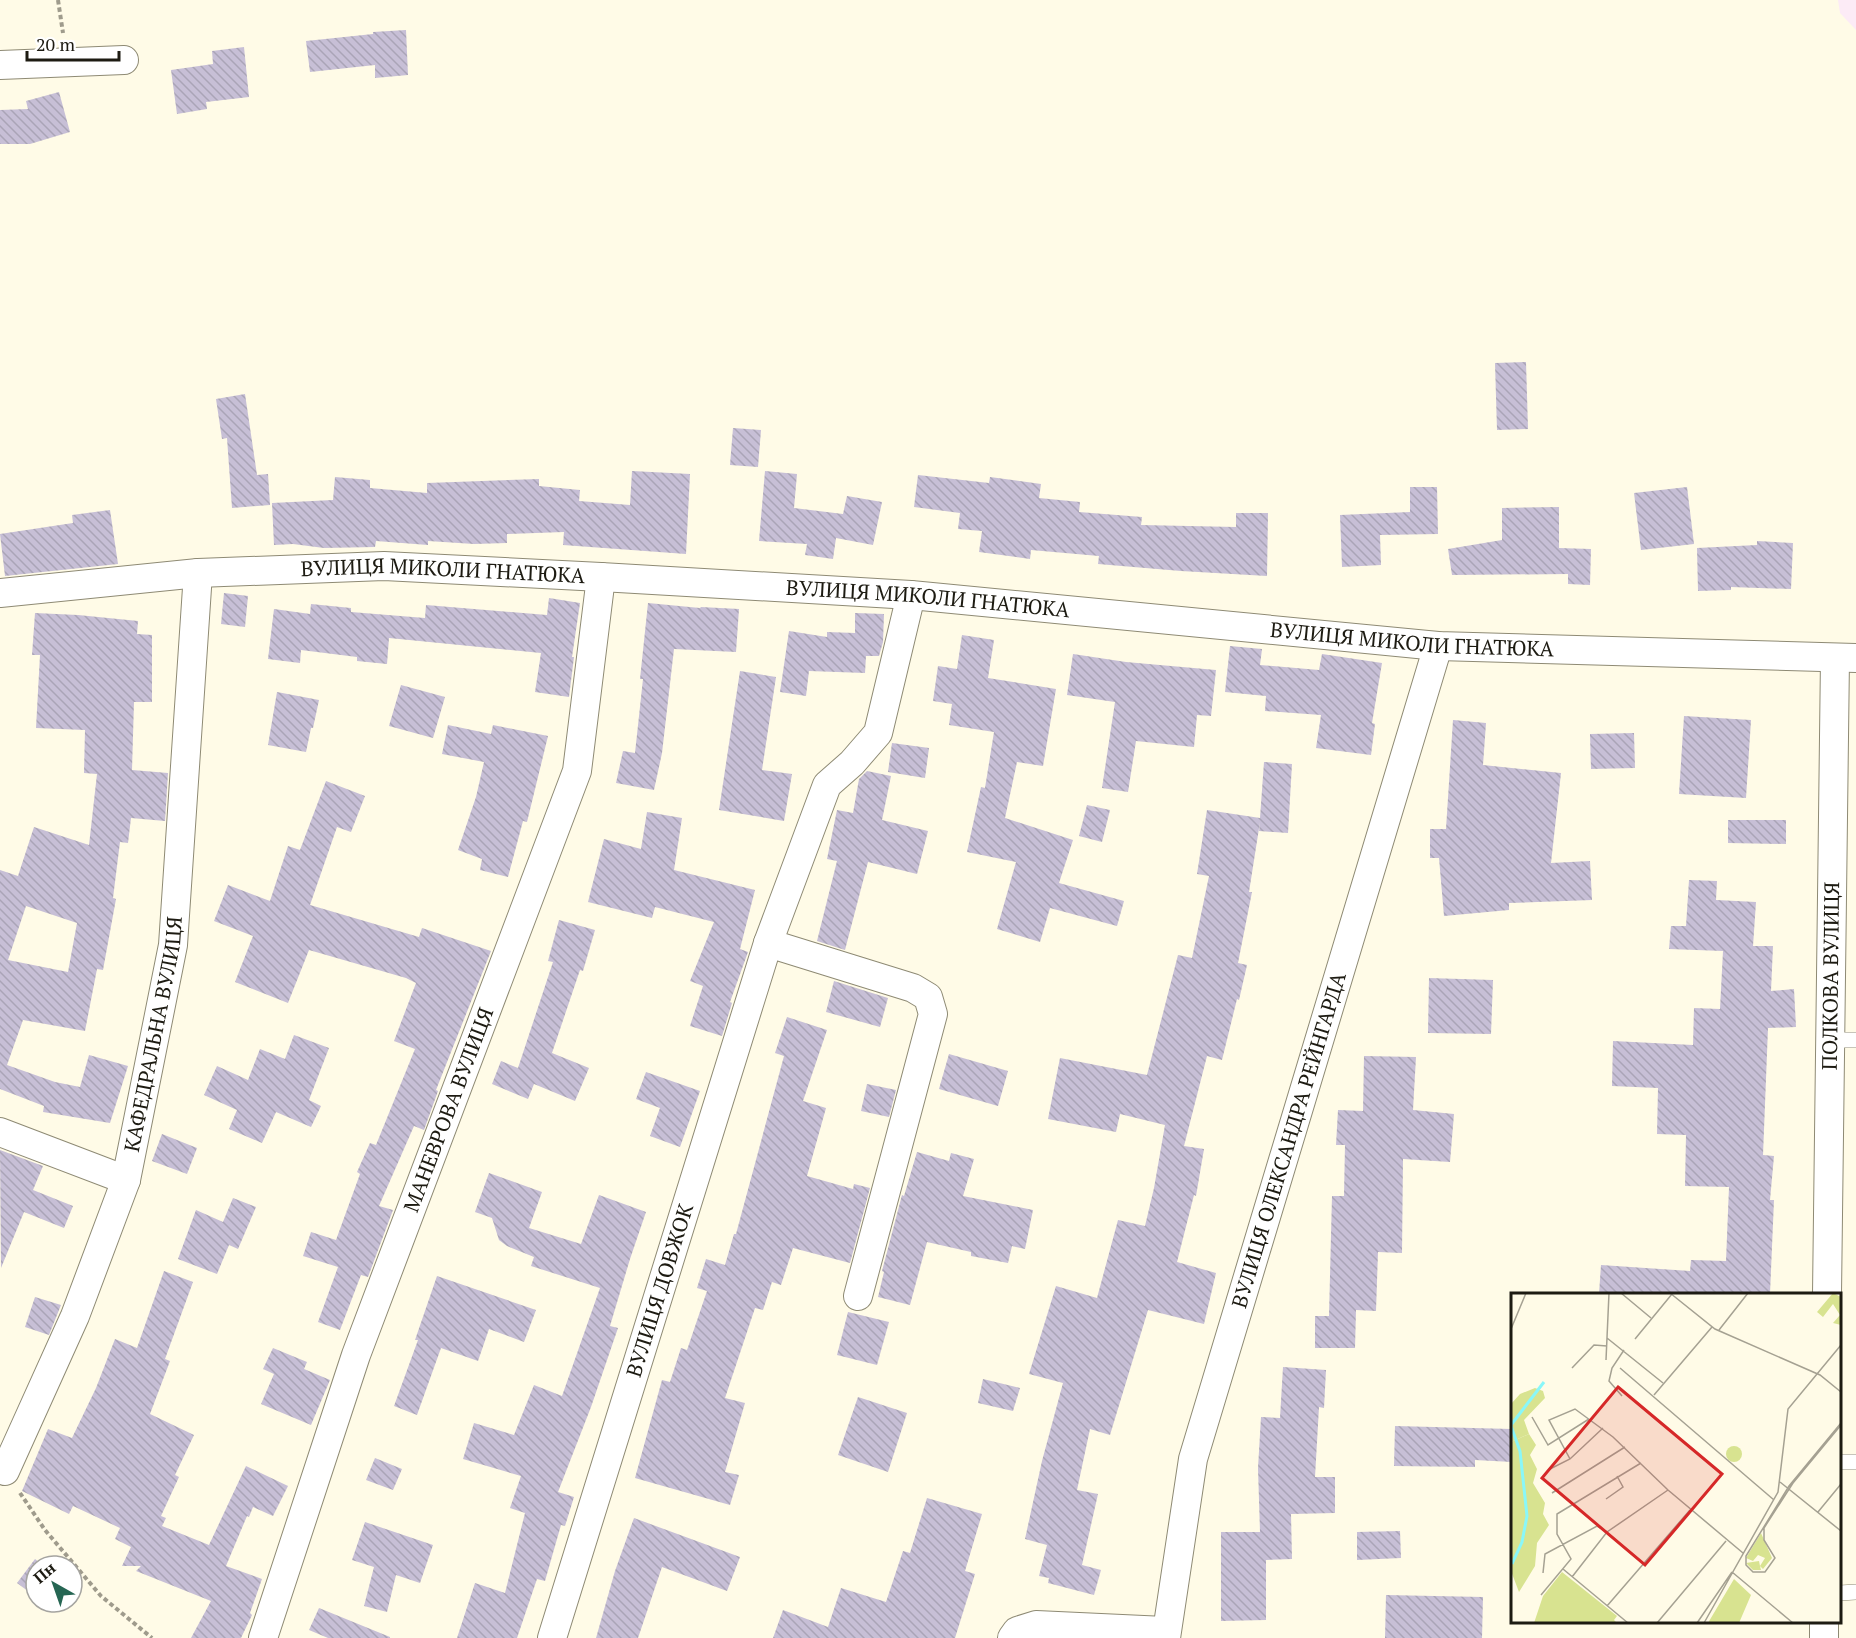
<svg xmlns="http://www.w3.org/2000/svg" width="1856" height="1638" font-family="'PT Serif',serif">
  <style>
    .commercial { fill: #fcebf6 }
    .building { fill: url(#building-back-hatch); fill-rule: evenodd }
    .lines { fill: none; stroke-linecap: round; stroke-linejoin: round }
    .service-casing { stroke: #8e8a74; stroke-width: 16 }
    .minor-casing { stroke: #8e8a74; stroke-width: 30 }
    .path { stroke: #9f9b8c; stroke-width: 4; stroke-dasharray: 4.5 3; stroke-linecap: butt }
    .service { stroke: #fff; stroke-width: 15 }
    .minor { stroke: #fff; stroke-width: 28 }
    .labels { text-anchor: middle; stroke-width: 6; stroke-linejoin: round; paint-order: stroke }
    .street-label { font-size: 21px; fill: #1d1b12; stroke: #fff }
    .inset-river { fill: none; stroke: #89f7f9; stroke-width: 3 }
    .inset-road { fill: none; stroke: #a5a192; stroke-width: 1.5 }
    .view { fill: #d62828; fill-opacity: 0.15; stroke: #d62828; stroke-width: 3 }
    .inset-edge { fill: none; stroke: #1d1b12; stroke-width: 3 }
  </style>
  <defs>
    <pattern id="building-back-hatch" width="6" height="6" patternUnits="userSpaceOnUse" patternTransform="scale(1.5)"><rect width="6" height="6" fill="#c7bfd6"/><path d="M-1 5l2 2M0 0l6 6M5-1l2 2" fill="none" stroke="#aaa4b7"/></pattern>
  </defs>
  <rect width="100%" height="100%" fill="#fffbe7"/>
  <polygon class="commercial" points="1838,0 1856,0 1856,30 1840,13"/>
  <g class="building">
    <polygon points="406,30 408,75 375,78 375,65 310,72 306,41 373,34 373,32"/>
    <polygon points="244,47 249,97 206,102 207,109 177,114 171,70 213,64 212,51"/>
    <polygon points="59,92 70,132 30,144 0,144 0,110 28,109 26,101"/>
    <polygon points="1526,362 1528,429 1497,430 1495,363"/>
    <polygon points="245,394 257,475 268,474 270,505 232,508 227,438 222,439 216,399"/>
    <polygon points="733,428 761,430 758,467 730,465"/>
    <polygon points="632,471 690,474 686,554 563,545 564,532 507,534 507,543 474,544 428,541 428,545 376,541 375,547 324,548 293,544 274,545 272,503 333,500 335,477 370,480 370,488 427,493 427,483 539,479 539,486 580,490 579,501 630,505"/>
    <polygon points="765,471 797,474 794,508 843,514 847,496 882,502 873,545 836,538 833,559 805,555 807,544 759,541"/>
    <polygon points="918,475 989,483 990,477 1041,484 1039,498 1080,502 1079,512 1142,517 1141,525 1236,527 1236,513 1268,513 1267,576 1181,571 1098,564 1099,556 1031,550 1030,559 979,552 982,531 958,529 960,513 914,507"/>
    <polygon points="1410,487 1437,487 1438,534 1380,535 1381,565 1342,567 1340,515 1410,512"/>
    <polygon points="1687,487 1694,544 1641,550 1634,493"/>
    <polygon points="1559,507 1559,548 1591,549 1590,585 1568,584 1568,574 1452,575 1448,549 1502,540 1502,508"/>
    <polygon points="110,510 118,564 5,576 0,534 73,523 72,515"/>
    <polygon points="1757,541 1793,543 1791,589 1731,587 1731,590 1698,591 1697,548 1757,545"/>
    <polygon points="224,593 248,596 245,627 221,624"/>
    <polygon points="549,598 580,603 572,657 574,657 569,697 535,692 541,653 389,638 387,664 357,661 357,657 301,650 300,663 268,659 274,609 310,614 311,604 351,608 351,612 425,618 426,605 547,615"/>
    <polygon points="648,603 700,608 701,607 739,609 736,652 674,649 662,753 654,790 616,783 623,751 635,753 643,679 640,679"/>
    <path d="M35,613l43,2 60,6 -1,13 15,1v67h-18l-2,68 36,3 -3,48 -34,-3 -3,25 -8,-1 -7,56 3,1 -13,71 -6,-1 -12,62 -62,-11 -16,45 48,17 25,5 9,-32 39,11 -18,57 -67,-11 1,-6 -44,-17v-219l18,6 16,-49 55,18 8,-71 -13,-1 1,-43 -49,-2 4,-73h-8zM26,906l51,17 -9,49 -60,-12z"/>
    <polygon points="855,613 884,614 883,642 879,656 866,656 865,673 809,671 806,696 780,692 789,631 827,637 827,632 855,633"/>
    <polygon points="962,635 994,640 988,678 1056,689 1043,766 1017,762 1005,818 1073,840 1059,883 1124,901 1117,926 1050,908 1040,942 997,929 1016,862 967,852 981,787 985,788 994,732 949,725 952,704 933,701 938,666 957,669"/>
    <polygon points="1230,646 1262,649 1260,665 1319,670 1322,654 1382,663 1372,723 1375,724 1371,755 1316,748 1321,715 1265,711 1266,696 1225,692"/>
    <polygon points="1073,654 1126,662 1216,670 1211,716 1197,715 1194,747 1136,741 1128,792 1102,788 1115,702 1067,695"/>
    <polygon points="740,671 776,677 762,770 792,774 784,821 719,810"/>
    <polygon points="401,685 445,697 433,738 389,726"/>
    <polygon points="277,692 319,700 313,728 311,728 306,752 268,745"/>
    <polygon points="1684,716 1751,720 1746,798 1679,794"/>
    <polygon points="1453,720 1486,723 1483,765 1561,773 1551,863 1590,861 1592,900 1509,903 1509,910 1444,916 1439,858 1430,858 1430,829 1446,829"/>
    <polygon points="448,725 491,734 493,725 548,736 527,822 523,821 508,877 480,870 482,859 458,850 476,797 484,762 442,754"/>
    <polygon points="1634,733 1635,768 1591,769 1590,734"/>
    <polygon points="892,743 929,748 925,778 888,772"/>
    <polygon points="1264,762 1292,764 1288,833 1259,831 1260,822 1249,892 1252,892 1238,963 1247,965 1239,1000 1237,999 1222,1060 1207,1056 1184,1146 1204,1149 1196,1196 1194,1195 1177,1262 1216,1273 1204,1324 1148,1310 1110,1435 1090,1429 1077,1490 1098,1494 1082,1565 1101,1570 1094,1595 1048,1583 1049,1578 1039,1576 1047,1545 1025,1539 1042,1461 1063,1383 1029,1374 1056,1286 1097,1298 1118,1220 1145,1226 1154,1188 1165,1125 1120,1114 1116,1132 1048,1119 1060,1058 1147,1075 1178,955 1192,958 1209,876 1197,874 1207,810 1260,818"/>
    <polygon points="867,771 891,776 882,820 928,831 917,874 868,862 845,950 817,941 837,861 827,859 837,810 853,813 859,779"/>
    <polygon points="326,781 365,796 351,832 337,827 310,905 419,937 422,928 491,951 436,1090 438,1091 424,1130 414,1126 379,1206 393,1210 368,1277 361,1275 340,1330 318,1322 338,1267 303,1256 311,1232 336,1240 360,1174 357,1172 370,1143 376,1145 415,1049 394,1041 416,983 406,978 309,950 288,1003 235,982 253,936 214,921 228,885 270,901 288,846 300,850"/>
    <polygon points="1087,805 1110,810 1102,842 1079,836"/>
    <polygon points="647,812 682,818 674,870 755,890 740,949 748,952 730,1002 732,1003 722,1036 690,1026 703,986 690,981 714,922 655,907 652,918 588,902 604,839 641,849"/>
    <polygon points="1728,820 1786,820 1786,844 1728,843"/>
    <polygon points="1689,880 1717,881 1716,900 1756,902 1753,946 1773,946 1771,991 1794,989 1796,1027 1768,1028 1763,1155 1774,1156 1770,1200 1774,1200 1770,1294 1599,1294 1601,1265 1690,1271 1691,1260 1726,1261 1729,1187 1685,1186 1686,1135 1657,1134 1658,1088 1612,1086 1613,1041 1693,1045 1694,1008 1720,1009 1723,951 1669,949 1671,926 1686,926"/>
    <polygon points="559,920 595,930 583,971 580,970 552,1053 589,1068 575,1101 534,1084 528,1099 492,1084 501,1061 518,1068 553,962 548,961"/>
    <polygon points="1429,978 1493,980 1491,1034 1428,1033"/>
    <polygon points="834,981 888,998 880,1027 826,1012"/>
    <polygon points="787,1017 827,1030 803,1101 826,1108 807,1176 853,1189 854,1184 870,1188 850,1263 793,1248 781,1285 772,1282 763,1310 755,1308 725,1398 745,1403 725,1472 739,1475 730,1505 635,1478 662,1380 670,1382 681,1348 687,1350 707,1291 697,1288 706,1259 725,1265 734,1234 736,1234 784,1056 775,1053"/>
    <polygon points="294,1035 329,1048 309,1100 321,1106 311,1127 276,1112 262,1143 229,1129 237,1110 204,1095 217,1066 248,1080 260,1049 285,1059"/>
    <polygon points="949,1054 1008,1071 998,1106 939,1089"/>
    <polygon points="1364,1056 1416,1057 1413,1110 1454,1114 1450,1162 1403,1159 1402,1253 1378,1252 1376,1311 1356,1310 1355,1348 1315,1348 1315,1316 1329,1316 1332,1196 1344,1196 1345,1145 1336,1145 1338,1110 1363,1111"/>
    <polygon points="646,1072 700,1091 680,1147 650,1136 660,1108 636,1099"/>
    <polygon points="867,1084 896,1090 889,1117 861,1111"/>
    <polygon points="162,1134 197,1148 187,1174 152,1161"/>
    <polygon points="0,1150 43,1166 33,1190 73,1206 64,1228 24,1212 1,1268"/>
    <polygon points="917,1152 949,1161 951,1153 974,1159 963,1196 1033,1210 1025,1249 1012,1246 1008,1263 971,1256 971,1252 927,1242 910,1305 878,1297 884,1272 882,1271 902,1195 904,1196"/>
    <polygon points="489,1173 542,1192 529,1228 581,1244 599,1195 646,1212 630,1259 610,1326 618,1328 591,1407 558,1492 574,1497 565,1526 561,1525 545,1581 537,1579 517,1638 457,1638 475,1583 505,1593 525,1513 510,1508 521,1476 463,1459 474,1423 514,1435 534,1385 562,1396 600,1288 531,1266 534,1257 507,1246 499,1240 492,1218 475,1212"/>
    <polygon points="233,1198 256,1207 238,1249 229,1245 217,1274 178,1259 196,1210 223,1222"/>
    <polygon points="164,1271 193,1282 165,1359 170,1361 150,1414 194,1435 175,1475 179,1477 161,1516 166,1518 162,1526 209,1545 246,1466 288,1486 273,1516 253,1507 249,1517 247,1516 226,1566 262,1579 250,1613 252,1615 241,1638 191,1638 211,1601 136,1571 141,1566 122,1566 131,1547 115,1539 120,1528 73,1506 69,1514 22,1491 48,1429 72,1438 96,1388 115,1339 137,1348"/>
    <polygon points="437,1276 536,1310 524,1342 489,1329 478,1361 441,1348 417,1415 394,1406 418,1340 415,1340"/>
    <polygon points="35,1297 61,1305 49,1335 25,1327"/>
    <polygon points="848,1312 889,1322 877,1365 837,1355"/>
    <polygon points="273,1348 307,1362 304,1369 330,1380 311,1425 261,1404 274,1374 263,1369"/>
    <polygon points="1283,1367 1326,1370 1324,1408 1319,1407 1315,1477 1335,1477 1335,1513 1291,1514 1292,1559 1266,1560 1266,1620 1221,1621 1221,1532 1260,1532 1258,1468 1261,1417 1280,1418"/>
    <polygon points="983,1379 1020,1388 1013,1411 978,1403"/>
    <polygon points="858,1397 907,1413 888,1472 838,1455"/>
    <polygon points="1395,1426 1512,1429 1512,1462 1475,1460 1475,1467 1394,1466"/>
    <polygon points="375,1458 402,1469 393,1490 366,1480"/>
    <polygon points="927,1498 982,1514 965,1571 975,1574 955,1638 773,1638 783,1610 828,1627 841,1588 886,1602 903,1551 910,1553"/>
    <polygon points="634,1518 740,1557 727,1591 662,1567 638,1638 596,1638 615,1571"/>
    <polygon points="365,1522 433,1545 420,1583 396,1575 387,1612 364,1606 374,1567 352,1560"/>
    <polygon points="1400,1531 1401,1558 1357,1560 1357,1532"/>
    <polygon points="35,1559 44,1566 36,1566 36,1597 17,1583"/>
    <polygon points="1386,1595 1483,1597 1482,1638 1385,1638"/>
    <polygon points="319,1608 390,1637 390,1638 328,1638 309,1630"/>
  </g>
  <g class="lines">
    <defs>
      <g id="service">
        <polyline points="1830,1040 1856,1040"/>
        <polyline points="1840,1462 1856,1462"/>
        <polyline points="1840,1593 1856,1592"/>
      </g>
      <g id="minor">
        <polyline points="0,65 124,60"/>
        <path id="s1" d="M0,593l198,-20 186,-7 217,11 310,18 527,51 418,12"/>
        <polyline points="768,943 913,988 928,997 933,1014 858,1296"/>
        <polyline points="0,1132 126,1180"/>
        <path id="s2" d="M1827,1294l8,-636"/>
        <path id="s3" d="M5,1471l70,-155 51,-136 47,-235 25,-372"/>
        <path id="s4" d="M263,1638l93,-283 221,-584 24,-194"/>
        <path id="s5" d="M552,1638l216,-695 59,-158 25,-22 26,-30 33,-138"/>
        <polyline points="1012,1638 1017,1631 1036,1625 1165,1631"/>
        <path id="s6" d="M1166,1638l27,-179 245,-813"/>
        <polyline points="1824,1638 1824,1622"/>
      </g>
    </defs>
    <use href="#service" class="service-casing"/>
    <use href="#minor" class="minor-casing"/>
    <g class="path">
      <polyline points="58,0 63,33"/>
      <polyline points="20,1493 45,1530 101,1596 152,1638"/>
    </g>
    <use href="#service" class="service"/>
    <use href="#minor" class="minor"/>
  </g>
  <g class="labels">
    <g class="street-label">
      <text dy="7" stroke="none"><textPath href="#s1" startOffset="444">ВУЛИЦЯ МИКОЛИ ГНАТЮКА</textPath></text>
      <text dy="7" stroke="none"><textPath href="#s1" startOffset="930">ВУЛИЦЯ МИКОЛИ ГНАТЮКА</textPath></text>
      <text dy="7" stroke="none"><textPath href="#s1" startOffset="1416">ВУЛИЦЯ МИКОЛИ ГНАТЮКА</textPath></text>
      <text dy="7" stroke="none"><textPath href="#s2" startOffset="318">ПОЛКОВА ВУЛИЦЯ</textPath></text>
      <text dy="7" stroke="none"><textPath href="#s3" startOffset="464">КАФЕДРАЛЬНА ВУЛИЦЯ</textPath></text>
      <text dy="7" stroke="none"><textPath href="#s4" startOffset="560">МАНЕВРОВА ВУЛИЦЯ</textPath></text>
      <text dy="7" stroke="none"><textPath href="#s6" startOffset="514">ВУЛИЦЯ ОЛЕКСАНДРА РЕЙНГАРДА</textPath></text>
      <text dy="7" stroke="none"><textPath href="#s5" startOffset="364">ВУЛИЦЯ ДОВЖОК</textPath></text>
    </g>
  </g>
  <g transform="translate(1511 1293)">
    <rect width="330" height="330" fill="#fffbe7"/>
    <path d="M322,0l8,4v28l-8,-2 7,-8 -7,-11 -10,13 -6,-5zM250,240l11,25 -9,11 -3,-3 1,4h-8l-7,-7 13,-2 1,5 5,-8 -7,-3 -5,6 -7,-3zM51,279l55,44 -3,4 3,3h-83l9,-27z" fill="#d8e390"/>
    <path d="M18,141l7,11 -6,10 7,14 -4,14 12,20 -2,11 6,11 -12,18 -2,23 -16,26 -8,-21v-129zM223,286l17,16 -12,28h-31z" fill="#d8e390"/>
    <path d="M24,95l8,3 2,7 -21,22 5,14 -18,8v-38l9,-10z" fill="#d8e390"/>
    <path d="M215 161a8 8 0 1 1 16 0a8 8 0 1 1-16 0Z" fill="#d8e390"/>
    <path class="inset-river" d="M0,132l33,-43M0,133l9,25 7,65 -5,26 -10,22"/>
    <path class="inset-road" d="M110,0l30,25M159,0l45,36 105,46 21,17M0,36l15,-36M208,37l29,-37M96,45l56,45M124,46l37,-45M95,67l3,-67M61,75l22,-23 13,1M109,75l154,132M143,102l58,-68M111,103l-13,-15 3,-13 12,-18M21,124l16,28 41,-26M330,130l-52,63 -43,70v9l7,7h12l10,-14 -11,-18v-12l29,-45 48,-58M59,166l-21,-39 26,-11 38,28 55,53 75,63M39,176l20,-10 33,-31M269,189l61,49M278,194l52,-63M41,200l73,-46M95,206l17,-12 -6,-11M307,219l23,-28M52,276l65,54M221,279l61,51M32,280l2,-19 52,-28 10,6M61,284l35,-45 61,-42M30,302l30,-36 -14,-25v-20l84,-51M96,313l83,-96M146,330l69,-82M186,330l35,-51M193,330l74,-131 10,-83 53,-64"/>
    <path class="view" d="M107,94l104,87 -77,91 -103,-87z"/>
    <rect width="330" height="330" class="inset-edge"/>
  </g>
  <g transform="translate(54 1584) rotate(320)"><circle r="28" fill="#ffffff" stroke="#a5a4a0" stroke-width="1.5"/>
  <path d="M0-4.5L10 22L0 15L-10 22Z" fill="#266653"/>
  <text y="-9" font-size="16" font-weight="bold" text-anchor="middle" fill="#1d1b12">Пн</text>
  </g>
  <path d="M27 51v9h92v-9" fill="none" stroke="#1d1b12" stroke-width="3"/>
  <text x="36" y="51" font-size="18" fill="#1d1b12" stroke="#ffffff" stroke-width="4.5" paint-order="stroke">20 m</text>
</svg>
